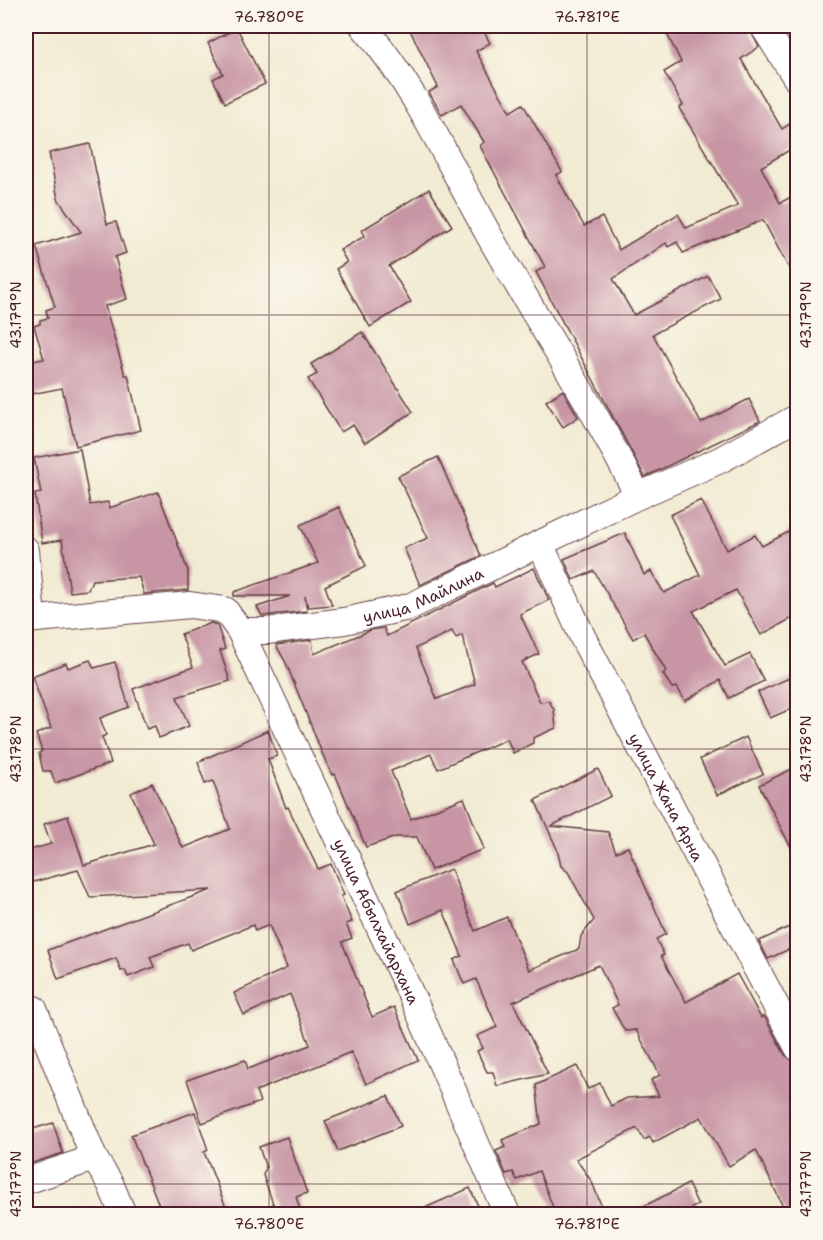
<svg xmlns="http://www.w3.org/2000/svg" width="823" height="1240" font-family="'Shantell Sans',sans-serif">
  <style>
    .building { fill: #c795a4; fill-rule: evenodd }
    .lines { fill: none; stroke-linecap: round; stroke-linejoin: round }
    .street-casing { stroke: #633e44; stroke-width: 28 }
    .street { stroke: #fff; stroke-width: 26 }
    .ticks { fill: none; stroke: #4a1f2b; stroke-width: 1.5; stroke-opacity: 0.45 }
    .labels { text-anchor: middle; stroke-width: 6; stroke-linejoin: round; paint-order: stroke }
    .street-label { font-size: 16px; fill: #4a1f2b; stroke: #fbf7ec }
    .neatline { fill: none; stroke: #4a1f2b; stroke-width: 2 }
    .ticks-label { font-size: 15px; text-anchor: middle; fill: #4a1f2b }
  </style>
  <rect width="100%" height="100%" fill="#fbf7ec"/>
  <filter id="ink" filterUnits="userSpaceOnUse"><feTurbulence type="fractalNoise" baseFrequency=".0167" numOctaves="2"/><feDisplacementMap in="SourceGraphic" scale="12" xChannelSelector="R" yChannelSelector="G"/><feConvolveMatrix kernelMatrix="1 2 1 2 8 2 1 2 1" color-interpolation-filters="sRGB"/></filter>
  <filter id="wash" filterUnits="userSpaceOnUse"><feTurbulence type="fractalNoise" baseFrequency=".008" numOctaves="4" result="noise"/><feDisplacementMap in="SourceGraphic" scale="24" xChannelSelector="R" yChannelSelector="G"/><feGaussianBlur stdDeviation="1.35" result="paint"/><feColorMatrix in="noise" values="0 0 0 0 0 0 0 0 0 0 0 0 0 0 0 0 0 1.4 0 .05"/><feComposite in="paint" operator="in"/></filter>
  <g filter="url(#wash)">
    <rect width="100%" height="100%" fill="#f2ebd3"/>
    <g id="blocks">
      <g class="building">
        <polygon points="408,26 481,26 490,43 476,51 510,112 523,104 562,172 556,175 584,226 602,217 619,250 678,214 686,228 738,206 679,108 683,105 664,72 681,62 663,26 748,26 759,47 741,59 782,129 798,119 798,145 761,167 780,203 798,193 798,285 763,220 683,253 677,242 668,247 666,243 613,279 634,315 708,276 721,299 653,334 701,423 749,399 760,421 645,477 536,272 545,267 480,146 484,142 461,104 442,115 429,92 438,87"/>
        <polygon points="237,28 265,84 225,103 213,79 223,74 208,43"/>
        <polygon points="90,144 107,224 116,222 126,253 115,257 127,299 105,306 125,375 128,375 141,430 76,446 62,388 26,395 26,362 44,359 34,326 40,324 40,320 48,318 46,310 55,307 36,246 81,232 58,199 49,153"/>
        <polygon points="429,189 452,226 389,266 411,302 370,327 336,269 347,262 340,250 365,236 362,230"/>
        <polygon points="362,332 413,412 365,443 353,425 341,432 308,379 317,374 311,364"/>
        <polygon points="563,390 578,417 563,427 546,401"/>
        <polygon points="80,449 90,505 108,502 109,508 158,492 188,571 188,590 144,594 139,577 92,580 88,590 70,592 62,540 42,543 35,494 41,493 34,458"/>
        <polygon points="438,457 481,556 420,585 404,548 428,538 398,476"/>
        <polygon points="701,500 727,550 755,535 762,546 798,527 798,615 761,635 736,590 693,611 725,666 750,654 764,681 729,698 720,680 685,701 677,687 672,688 663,674 666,671 644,633 633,639 594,571 573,580 564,559 625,533 644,575 651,571 664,593 700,575 670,515"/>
        <polygon points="339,507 366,566 325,586 332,605 308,607 305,596 307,611 262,616 257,607 290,596 234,596 234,592 318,563 300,525"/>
        <path d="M534,568l15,32 -29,14 19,40 -17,8 18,40 9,-1 5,9 2,18 -23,10v5l-20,10 -6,-14 -69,30 -7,-15 -40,17 20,48 53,-21 20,51 -53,21 -14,-33h-21l-30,10 -31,-73 -3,1 -10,-22 -36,-90 -10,-18 36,-5 2,14 57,-24 13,-2 3,8 106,-53 2,4zM452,631l4,7 6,-3 13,49 -38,15 -21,-51z"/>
        <polygon points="211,623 217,625 225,649 220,651 230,681 177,697 189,726 159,738 155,726 147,729 133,689 193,667 181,634"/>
        <polygon points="90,660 94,668 115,662 129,707 100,718 106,735 102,737 111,763 55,783 51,771 43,771 39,753 42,751 36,734 51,728 32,676 66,663 68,668"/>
        <polygon points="798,674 798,706 770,718 758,692"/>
        <polygon points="268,730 277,756 268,759 286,808 288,807 318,869 331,864 344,895 341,896 352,922 346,924 352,938 342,942 372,1017 394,1007 418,1060 366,1084 351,1052 256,1091 260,1102 202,1123 187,1080 245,1060 248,1069 310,1045 290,994 244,1015 234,993 287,968 269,925 255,931 253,925 191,950 188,943 150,957 154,967 128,977 125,970 121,971 116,958 58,979 48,950 211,890 90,897 78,870 26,884 26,851 51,844 44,824 68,816 84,865 154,844 131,793 152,783 183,848 230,829 213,781 205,784 198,762"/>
        <polygon points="746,737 763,774 717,795 700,759"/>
        <polygon points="798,766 798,861 759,785"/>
        <polygon points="598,769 611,796 551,826 608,832 616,852 628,847 666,934 656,939 664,955 661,956 686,1002 737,974 761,1018 764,1016 785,1055 798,1063 798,1215 787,1215 756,1150 729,1166 701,1117 653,1143 650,1137 644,1140 637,1128 576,1159 592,1182 605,1215 556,1215 539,1171 517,1180 513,1172 506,1174 496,1151 505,1147 502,1140 541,1124 536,1085 577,1066 588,1089 600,1083 611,1106 627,1098 659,1096 651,1080 660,1075 636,1030 625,1031 612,1008 618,1005 599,965 513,1002 548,1074 497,1086 493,1072 487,1072 477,1051 483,1048 477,1036 497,1027 476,979 464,984 454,960 462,956 443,910 410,924 397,891 451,869 475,931 507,917 529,970 579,949 581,936 594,920 568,872 561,866 557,849 535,800"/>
        <polygon points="798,923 798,945 768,959 759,941"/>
        <polygon points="388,1096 401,1126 338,1151 325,1121"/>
        <polygon points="195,1112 208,1150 204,1152 229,1215 163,1215 131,1135"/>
        <polygon points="53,1123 63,1153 26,1165 26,1131"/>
        <polygon points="287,1137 307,1193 296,1197 302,1215 277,1215 263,1175 266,1168 259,1147"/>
        <polygon points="688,1184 698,1205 677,1215 626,1215"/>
        <polygon points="470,1188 482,1215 409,1215"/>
      </g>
    </g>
  </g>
  <g filter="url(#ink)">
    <use href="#blocks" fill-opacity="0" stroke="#633e44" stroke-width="1.5"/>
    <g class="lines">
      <defs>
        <g id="street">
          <path d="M363,26c57,66 91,150 135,225 47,82 98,160 140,245"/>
          <polyline points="763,26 798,81"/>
          <path id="s1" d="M540,543l43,95 215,410"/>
          <polyline points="26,550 32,618"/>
          <path id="s2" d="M26,620l164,-15 35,5 15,21h27l77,-10 65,-14 229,-111 82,-36 78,-43"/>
          <path id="s3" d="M240,631l175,372 92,211"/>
          <polyline points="34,1009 94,1158 110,1183 123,1214"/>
          <polyline points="26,1181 94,1158"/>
        </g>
      </defs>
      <use href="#street" class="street-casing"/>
      <use href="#street" class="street"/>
    </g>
  </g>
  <path class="ticks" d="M269,26v1188M587,26v1188M26,315h772M26,749h772M26,1184h772"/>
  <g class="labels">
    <g class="street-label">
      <text dy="6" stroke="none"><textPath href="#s2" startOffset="414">улица Майлина</textPath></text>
      <text dy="6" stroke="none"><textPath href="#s1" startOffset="284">улица Жана Арна</textPath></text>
      <text dy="6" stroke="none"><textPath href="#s3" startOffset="321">улица Абылхайархана</textPath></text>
    </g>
  </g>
  <rect width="823" height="1240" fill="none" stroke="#fbf7ec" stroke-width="66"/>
  <rect x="33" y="33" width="757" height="1174" class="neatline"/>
  <g class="ticks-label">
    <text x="269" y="22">76.780°E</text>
    <text x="587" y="22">76.781°E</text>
    <text transform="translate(16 315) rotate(-90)" y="5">43.179°N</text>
    <text transform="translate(806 315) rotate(-90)" y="5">43.179°N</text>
    <text transform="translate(16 749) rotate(-90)" y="5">43.178°N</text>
    <text transform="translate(806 749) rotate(-90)" y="5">43.178°N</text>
    <text transform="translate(16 1184) rotate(-90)" y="5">43.177°N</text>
    <text transform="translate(806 1184) rotate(-90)" y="5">43.177°N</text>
    <text x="269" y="1229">76.780°E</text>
    <text x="587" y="1229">76.781°E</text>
  </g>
</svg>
